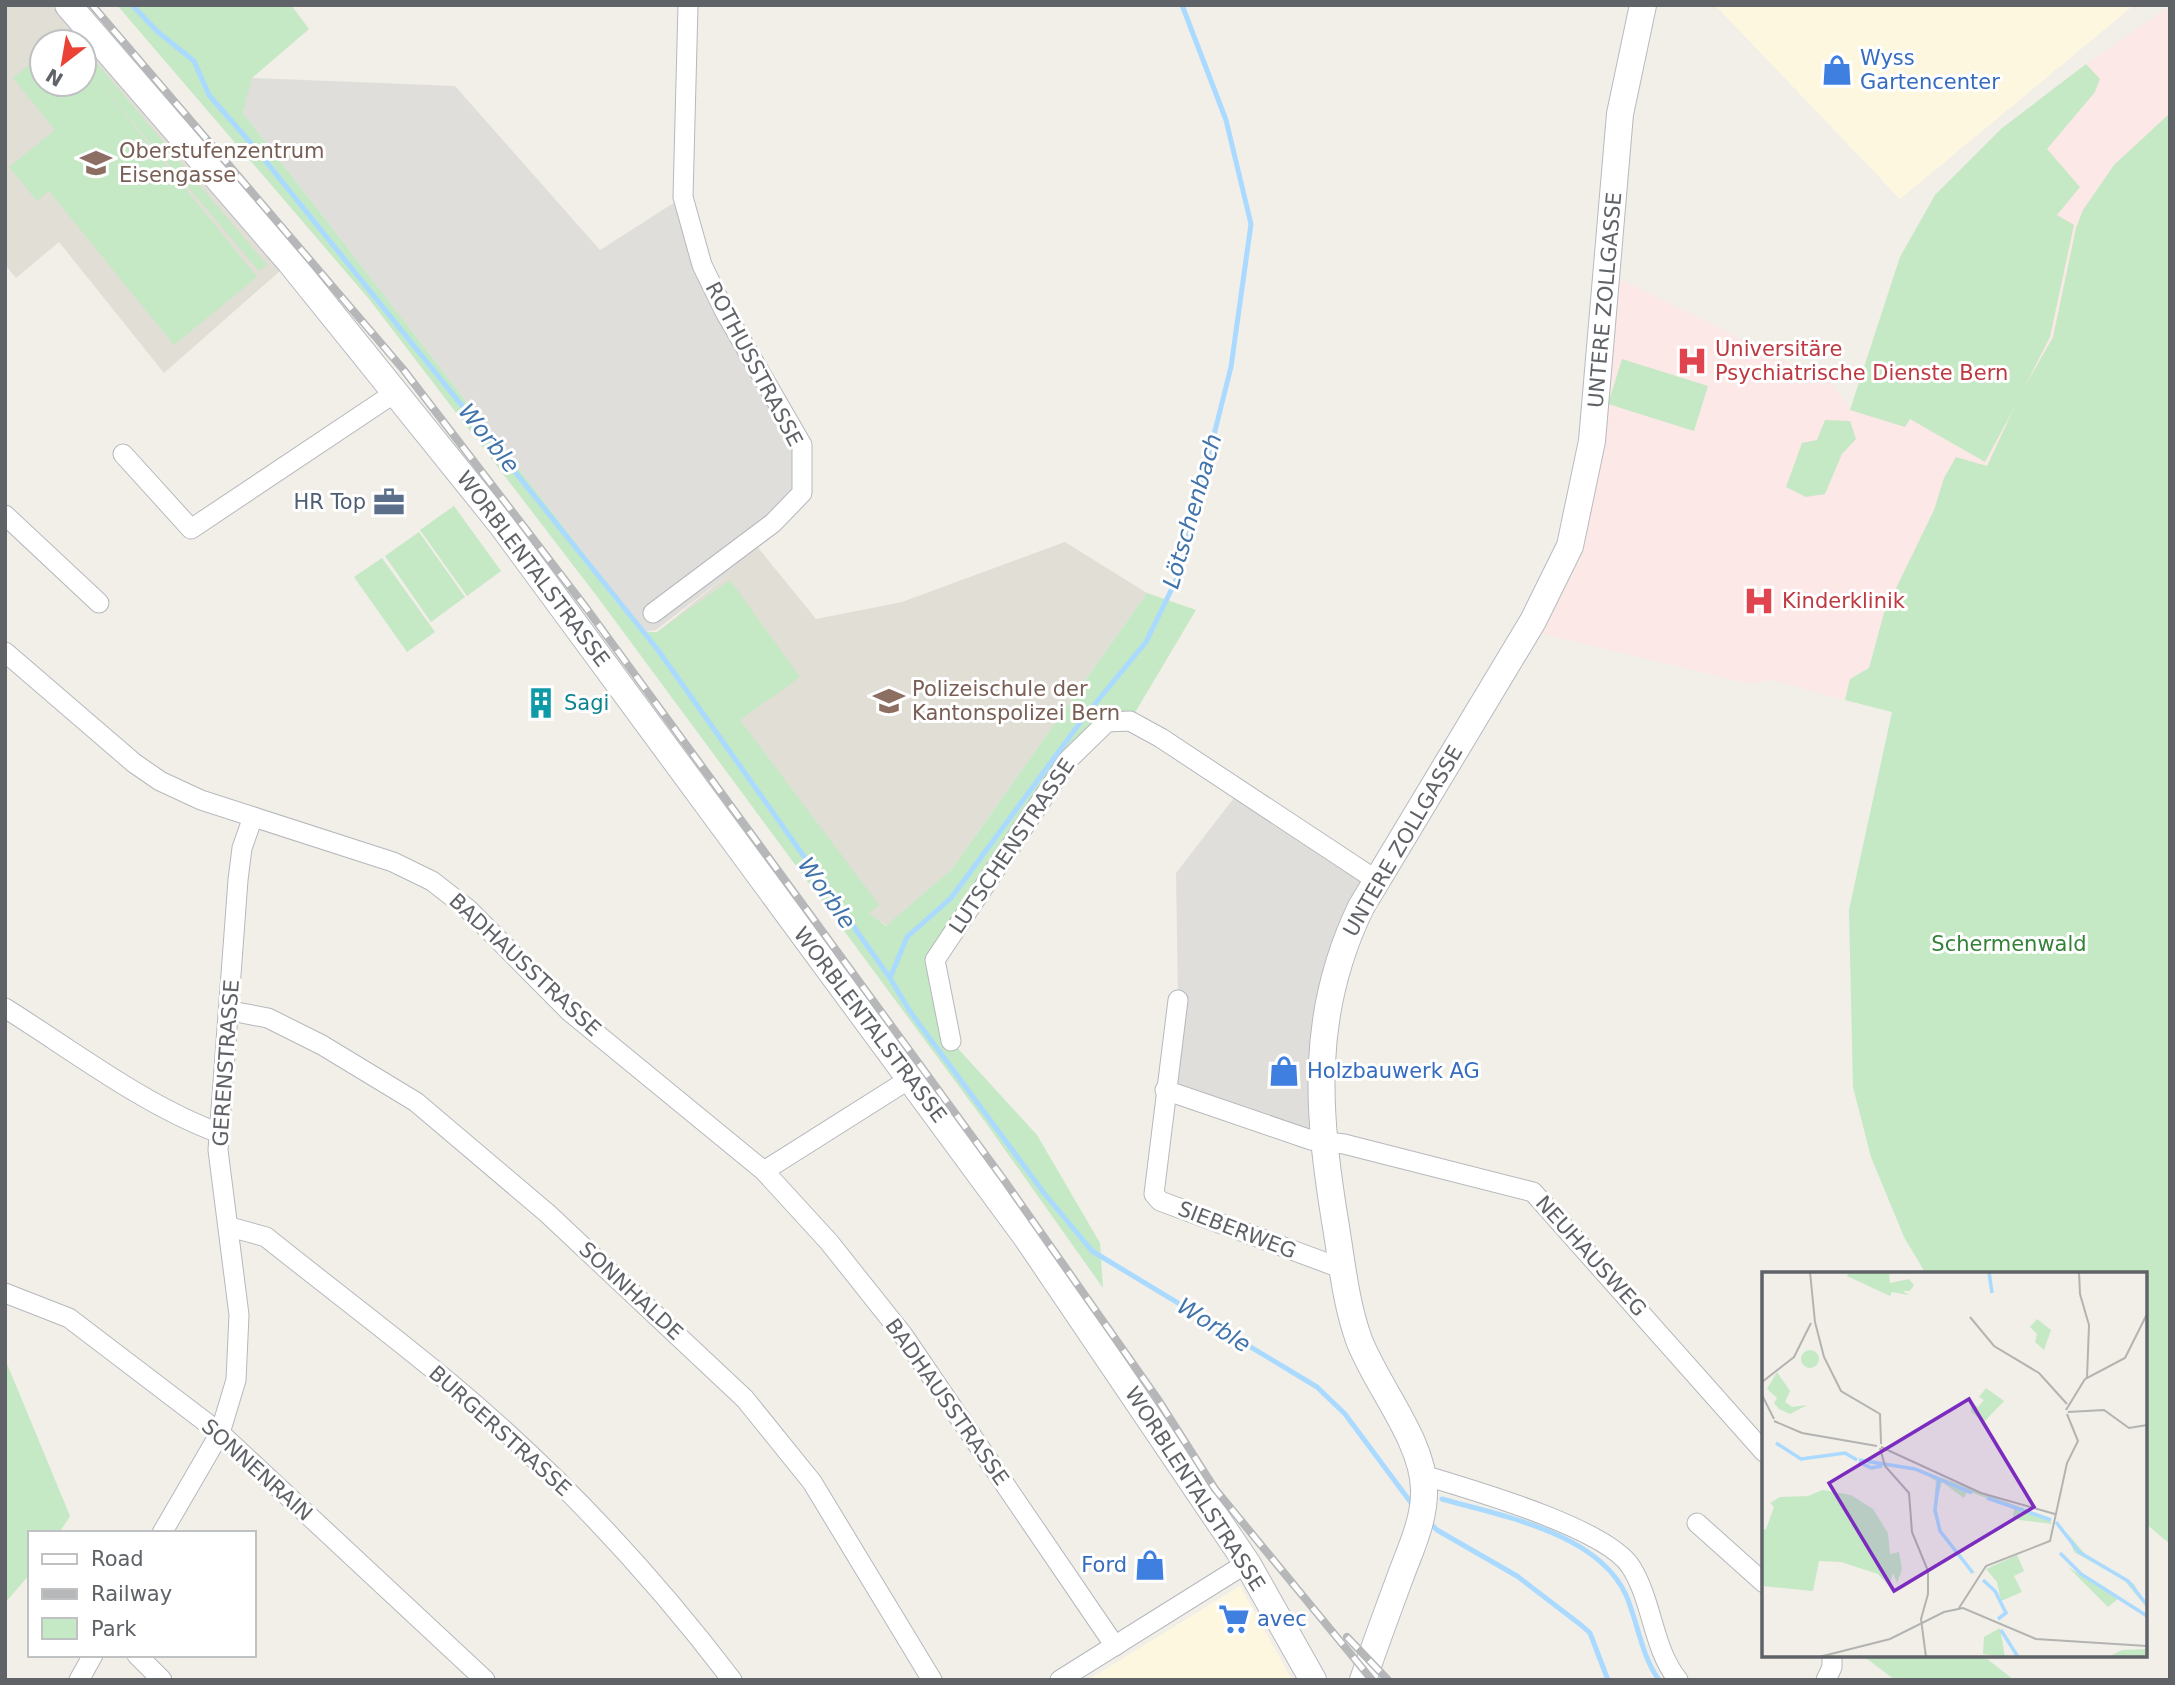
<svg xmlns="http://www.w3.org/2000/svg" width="2175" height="1685" font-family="'DejaVu Sans',sans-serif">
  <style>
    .commercial { fill: #fef7e0 }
    .industrial { fill: #e0deda }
    .education { fill: #e1ded6 }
    .medical { fill: #fce8e6 }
    .green { fill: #c5e8c5 }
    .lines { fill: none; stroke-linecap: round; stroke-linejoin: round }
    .stream { stroke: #aadaff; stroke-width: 5 }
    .street-casing { stroke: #b5b8bc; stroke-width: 21 }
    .secondary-casing { stroke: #b6babf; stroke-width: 28 }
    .street { stroke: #fff; stroke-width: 19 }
    .secondary { stroke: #fff; stroke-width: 26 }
    .rail-casing { stroke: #b6b7b8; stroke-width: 8 }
    .rail { stroke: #fff; stroke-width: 5; stroke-dasharray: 16; stroke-linecap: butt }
    .labels { text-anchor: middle; stroke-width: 6; stroke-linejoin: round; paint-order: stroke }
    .shop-label { font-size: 21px; fill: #366cbe; stroke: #fff; text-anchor: start }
    .education-label { font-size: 21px; fill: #785e54; stroke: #fff; text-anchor: start }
    .street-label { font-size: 21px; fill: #5f6368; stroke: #fff }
    .health-label { font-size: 21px; fill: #be3a42; stroke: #fff; text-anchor: start }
    .service-label { font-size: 21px; fill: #4e5e75; stroke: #fff; text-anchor: end }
    .culture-label { font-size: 21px; fill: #0d838f; stroke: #fff; text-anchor: start }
    .park-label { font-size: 21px; fill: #348238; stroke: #fff }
    .water-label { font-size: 23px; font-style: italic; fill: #4174aa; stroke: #fff }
    .inset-river { fill: none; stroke: #aadaff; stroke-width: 3.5 }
    .inset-road { fill: none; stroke: #b3b3b1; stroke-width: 2 }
    .view { fill: #7b2cbf; fill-opacity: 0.15; stroke: #7b2cbf; stroke-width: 3.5 }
    .inset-edge { fill: none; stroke: #5f6368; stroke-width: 3.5 }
  </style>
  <rect width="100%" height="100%" fill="#f1efe8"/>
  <g class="commercial">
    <polygon points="1715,5 2134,5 1900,199"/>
    <polygon points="1240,1586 1292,1680 1088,1680"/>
  </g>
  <g class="industrial">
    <polygon points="251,78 455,86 600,250 683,197 702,265 788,418 802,493 751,539 729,574 656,630 645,632 243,113"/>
    <polygon points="1240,790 1376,880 1342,948 1322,1142 1165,1090 1178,1000 1176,873"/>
  </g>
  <g class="education">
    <polygon points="5,5 51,5 82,42 42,42 42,84 84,84 84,44 280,271 164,373 59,242 16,278 5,265"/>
    <polygon points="751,539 816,619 902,602 1065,542 1147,593 952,869 887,926 868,913 656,633 729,574"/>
  </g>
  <polygon class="medical" points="2170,6 2170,113 2114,165 2083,210 2076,228 2053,337 1987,466 1956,457 1944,479 1935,510 1884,613 1868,668 1850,679 1845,700 1772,680 1750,684 1527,630 1555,581 1608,273 1833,385 1850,409 1900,257 1935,195 2001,129 2086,64"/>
  <g class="green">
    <polygon points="117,5 291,5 309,29 252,78 243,113 645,632 657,632 730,580 800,677 740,720 879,905 869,913 886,926 952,869 1147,593 1196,610 1130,721 1107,722 935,960 951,1041 1037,1135 1100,1243 1103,1288 986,1123 599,599 369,299"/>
    <polygon points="84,48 267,265 259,271 93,75 257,277 174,345 49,191 37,201 9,167 55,130 13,78 42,54 42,84 84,84"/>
    <polygon points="2086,64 2100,79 2095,92 2047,149 2080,187 2057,215 2074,225 2050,337 2024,388 2053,337 2076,228 2083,210 2114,165 2170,113 2170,1544 2145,1523 2145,1274 1926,1274 1904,1237 1871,1157 1853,1087 1849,910 1892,712 1845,700 1850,679 1869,668 1884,613 1934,510 1944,478 1956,457 1987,466 2014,408 1985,462 1910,419 1905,427 1850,410 1900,257 1935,195 2001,129"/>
    <polygon points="1622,359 1708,386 1694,431 1608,404"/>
    <polygon points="1825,420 1850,421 1856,439 1842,454 1825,494 1806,497 1786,487 1802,443 1817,440"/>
    <polygon points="454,506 501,571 467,596 420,530"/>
    <polygon points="419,532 465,597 431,622 385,556"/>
    <polygon points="382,558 435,632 407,652 354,577"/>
    <polygon points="5,1359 70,1516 59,1533 30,1533 30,1574 5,1603"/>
    <polygon points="1862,1655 1982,1655 2014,1680 1895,1680"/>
  </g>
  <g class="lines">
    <g class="stream">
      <polyline points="132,5 158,32 194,61 209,95 256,149 658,650 890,978 911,1013 1044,1193 1092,1251 1317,1387 1345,1414 1415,1508"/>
      <polyline points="890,978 907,937 951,898 1085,716 1146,642 1179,574 1231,367 1251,224 1226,120 1182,5"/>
      <path d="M1442,1499c60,17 156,34 184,96 12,28 15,60 33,85"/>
      <polyline points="1429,1522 1437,1530 1517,1576 1581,1625 1590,1633 1608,1680"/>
    </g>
    <defs>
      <g id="street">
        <polyline points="123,454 191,529 396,392"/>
        <polyline points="5,515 99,603"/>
        <polyline points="653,613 773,523 802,493 802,445 725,312 702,265 683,197 688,5"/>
        <polyline points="5,652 134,763 160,781 201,800 393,862 432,881 468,909 570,1012 764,1171 911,1078"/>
        <polyline points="1178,1000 1154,1194 1160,1201 1343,1269"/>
        <path d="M5,1008c67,42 140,98 214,125"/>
        <polyline points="231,1011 268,1018 322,1045 416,1102 547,1213 745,1399 812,1482 932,1680"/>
        <polyline points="951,1041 935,960 1069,759 1107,722 1130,721 1161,738 1376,880"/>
        <polyline points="1165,1090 1311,1140 1344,1144 1533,1192 1764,1452"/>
        <polyline points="764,1171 829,1242 903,1335 1115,1646"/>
        <path d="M230,1227l36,10c61,49 124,96 184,146 105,88 199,188 282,297"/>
        <polyline points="5,1293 69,1318 220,1433 485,1680"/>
        <path d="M1423,1475c46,14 184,53 208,92 22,35 21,80 47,113"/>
        <polyline points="1697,1523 1764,1583"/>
        <polyline points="162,1533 220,1433 236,1380 239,1315 218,1150 238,880 242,848 253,817"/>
        <polyline points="137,1655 162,1680"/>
        <polyline points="79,1680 93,1655"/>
        <polyline points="1060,1680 1247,1563"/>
        <polyline points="1826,1680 1832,1667 1832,1655"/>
      </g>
      <g id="secondary">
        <polyline points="68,5 290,262 501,524 1027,1238 1247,1563 1313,1680"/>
        <path d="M1363,1680c12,-35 25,-70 38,-105 10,-27 24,-56 23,-86 -1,-49 -47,-102 -65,-149 -13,-36 -17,-76 -23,-113 -19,-115 -27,-212 25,-320l172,-286 37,-75 22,-105 28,-327 23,-109"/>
      </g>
    </defs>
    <use href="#street" class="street-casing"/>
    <use href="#secondary" class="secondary-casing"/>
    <use href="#street" class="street"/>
    <use href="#secondary" class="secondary"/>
    <defs>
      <g id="rail">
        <polyline points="92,5 403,369 587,609 1004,1180 1157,1398 1215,1489 1372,1680"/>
        <polyline points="1347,1637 1388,1680"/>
      </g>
    </defs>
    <use href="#rail" class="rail-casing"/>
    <use href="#rail" class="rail"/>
  </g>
  <defs>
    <symbol id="shop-bare" viewBox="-9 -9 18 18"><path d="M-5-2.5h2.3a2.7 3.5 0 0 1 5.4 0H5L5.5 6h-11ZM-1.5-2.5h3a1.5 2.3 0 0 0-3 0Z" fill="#3f7fe0" stroke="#fff" stroke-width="2.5" paint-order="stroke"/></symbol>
    <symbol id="school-bare" viewBox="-9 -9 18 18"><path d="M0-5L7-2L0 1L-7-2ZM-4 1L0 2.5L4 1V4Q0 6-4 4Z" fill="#8d6e63" stroke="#fff" stroke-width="2.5" paint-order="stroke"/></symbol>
    <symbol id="hospital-bare" viewBox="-9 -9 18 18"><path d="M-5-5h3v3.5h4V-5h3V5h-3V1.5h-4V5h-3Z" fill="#e0444e" stroke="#fff" stroke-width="2.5" paint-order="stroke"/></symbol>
    <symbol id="office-bare" viewBox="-9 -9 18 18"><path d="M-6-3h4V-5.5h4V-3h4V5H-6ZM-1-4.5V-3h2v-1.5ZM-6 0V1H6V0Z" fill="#5c6f8a" stroke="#fff" stroke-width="2.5" paint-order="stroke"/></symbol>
    <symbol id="building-bare" viewBox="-9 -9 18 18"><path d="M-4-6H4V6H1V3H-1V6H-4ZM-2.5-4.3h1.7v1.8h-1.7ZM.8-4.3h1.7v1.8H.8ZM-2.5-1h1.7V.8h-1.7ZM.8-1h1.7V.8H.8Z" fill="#0f9aa8" stroke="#fff" stroke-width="2.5" paint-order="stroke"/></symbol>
    <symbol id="supermarket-bare" viewBox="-9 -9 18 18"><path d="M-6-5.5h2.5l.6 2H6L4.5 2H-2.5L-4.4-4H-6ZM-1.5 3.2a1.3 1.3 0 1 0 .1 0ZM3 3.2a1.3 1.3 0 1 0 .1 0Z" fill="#3f7fe0" stroke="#fff" stroke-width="2.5" paint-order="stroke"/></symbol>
  </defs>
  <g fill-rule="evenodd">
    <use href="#shop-bare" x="1815" y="48" width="44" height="44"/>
    <use href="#school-bare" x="74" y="141" width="44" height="44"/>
    <use href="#hospital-bare" x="1670" y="339" width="44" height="44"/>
    <use href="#office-bare" x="367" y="480" width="44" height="44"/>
    <use href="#hospital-bare" x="1737" y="579" width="44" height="44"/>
    <use href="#school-bare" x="867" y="679" width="44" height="44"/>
    <use href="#building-bare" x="519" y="681" width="44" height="44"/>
    <use href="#shop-bare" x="1262" y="1049" width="44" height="44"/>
    <use href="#shop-bare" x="1128" y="1543" width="44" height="44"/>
    <use href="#supermarket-bare" x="1212" y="1597" width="44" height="44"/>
  </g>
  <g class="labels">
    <g class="shop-label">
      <text x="1860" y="65">Wyss<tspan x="1860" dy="24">Gartencenter</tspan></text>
      <text x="1307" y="1078">Holzbauwerk AG</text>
      <text x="1127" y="1572" text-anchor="end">Ford</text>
      <text x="1257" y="1626">avec</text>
    </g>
    <g class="education-label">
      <text x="119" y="158">Oberstufenzentrum<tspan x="119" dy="24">Eisengasse</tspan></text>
      <text x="912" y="696">Polizeischule der<tspan x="912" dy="24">Kantonspolizei Bern</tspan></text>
    </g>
    <g class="street-label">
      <text transform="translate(1605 300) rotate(-85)" y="7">UNTERE ZOLLGASSE</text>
      <text transform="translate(754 364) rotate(62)" y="7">ROTHUSSTRASSE</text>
      <text transform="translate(533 569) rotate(53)" y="7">WORBLENTALSTRASSE</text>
      <text transform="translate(1403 841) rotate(-60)" y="7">UNTERE ZOLLGASSE</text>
      <text transform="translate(1012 846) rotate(-56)" y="7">LUTSCHENSTRASSE</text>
      <text transform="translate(525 965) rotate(43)" y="7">BADHAUSSTRASSE</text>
      <text transform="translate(870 1025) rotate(53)" y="7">WORBLENTALSTRASSE</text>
      <text transform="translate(226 1063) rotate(-86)" y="7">GERENSTRASSE</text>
      <text transform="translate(1237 1230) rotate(21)" y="7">SIEBERWEG</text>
      <text transform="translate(1591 1256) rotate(48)" y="7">NEUHAUSWEG</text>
      <text transform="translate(631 1291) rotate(43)" y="7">SONNHALDE</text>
      <text transform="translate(947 1402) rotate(55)" y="7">BADHAUSSTRASSE</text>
      <text transform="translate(500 1431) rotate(42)" y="7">BURGERSTRASSE</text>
      <text transform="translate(257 1470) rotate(42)" y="7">SONNENRAIN</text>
      <text transform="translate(1195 1489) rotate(57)" y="7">WORBLENTALSTRASSE</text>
    </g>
    <g class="health-label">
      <text x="1715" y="356">Universitäre<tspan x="1715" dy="24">Psychiatrische Dienste Bern</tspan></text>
      <text x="1782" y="608">Kinderklinik</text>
    </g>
    <g class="service-label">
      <text x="366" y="509">HR Top</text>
    </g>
    <g class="culture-label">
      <text x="564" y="710">Sagi</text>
    </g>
    <g class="park-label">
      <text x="2009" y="951">Schermenwald</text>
    </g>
    <g class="water-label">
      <text transform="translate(489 438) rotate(51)" y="8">Worble</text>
      <text transform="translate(1192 511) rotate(-74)" y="8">Lötschenbach</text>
      <text transform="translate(827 893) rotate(55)" y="8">Worble</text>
      <text transform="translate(1214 1325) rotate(32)" y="8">Worble</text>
    </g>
  </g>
  <g transform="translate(1762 1272)">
    <rect width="385" height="385" fill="#f1efe8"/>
    <path d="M87,0h40l1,11 19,-4 5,6 -4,6h-7l6,4 -17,-3 -2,4 -43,-20zM275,47l14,11 -7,20 -9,-8 2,-8 -7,-7zM39 87a9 9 0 1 1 18 0a9 9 0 1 1-18 0ZM15,100l13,19 -5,11 7,5 15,-2 -17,9 -11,-5 -5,-6 3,-5 -10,-9zM224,116l18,13 -20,21 -13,-10 1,-9 6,4 6,-7 -5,-3zM151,195l134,50 5,7 -32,-4 -7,-3 1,-8 -46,-18 -4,7 -22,-16 -9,32 3,-33zM61,218l28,5 22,14 15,24 2,21 9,-2 3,17 -5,14 -4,-10 -4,13 -11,-12 -37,-12 -22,-1 -6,30 -51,-5v-56l4,-1 8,-22 -4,-4 10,-6 28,-1zM305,261l19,22 48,29 13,24 -23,-28 -50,-28zM255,283l7,16 -10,5 8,16 -21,9 -4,-19 -11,-13zM306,295l36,23 16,7 -12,10zM238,356l5,29 -22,-3 1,-17zM385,377v8h-39l14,-7z" fill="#c5e8c5"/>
    <path class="inset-river" d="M227,0l3,21M14,171l25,16 44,-6 12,7M97,188l56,9 57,24M97,190l12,6 11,-2M177,207l-4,31 5,21 33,42M225,226l64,22M294,250l23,30 49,29 19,24M298,281l21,21 66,42M221,308l12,11 11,22 -8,6M239,358l17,27"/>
    <path class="inset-road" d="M48,0l5,50M317,0l1,22 9,31 -2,53M208,45l24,29 45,27 28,31M53,50l9,35 17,34 39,23 1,30M0,110l32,-25 17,-34M0,123l12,24M304,138l19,-31 40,-21 22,-44M306,140l36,-2 25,18 18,-3M12,149l28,12 75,13M119,175l100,46 74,21M118,176l5,18 24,27 3,39 16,39v23l-7,25 5,38M197,336l27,-42 64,-25 17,-78 11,-22 -11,-27M57,385l71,-18 54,-27 19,-4 73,31 111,7"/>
    <path class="view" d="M207,127l65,108 -140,84 -65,-108z"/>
    <rect width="385" height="385" class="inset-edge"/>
  </g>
  <rect width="2175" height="1685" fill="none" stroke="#5f6368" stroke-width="14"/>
  <rect x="28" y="1531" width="228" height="126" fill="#ffffff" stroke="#bfc1c3" stroke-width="2"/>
  <rect x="42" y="1554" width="35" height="10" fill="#ffffff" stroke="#bfc1c3" stroke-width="2"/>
  <text x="91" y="1566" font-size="21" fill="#5f6368">Road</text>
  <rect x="42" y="1589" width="35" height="10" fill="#b6b7b8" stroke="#bfc1c3" stroke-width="2"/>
  <text x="91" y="1601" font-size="21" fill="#5f6368">Railway</text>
  <rect x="42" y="1618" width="35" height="21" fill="#c5e8c5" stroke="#bfc1c3" stroke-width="2"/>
  <text x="91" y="1636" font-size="21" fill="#5f6368">Park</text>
  <g transform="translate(63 63) rotate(211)"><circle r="33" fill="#ffffff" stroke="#bfc1c3" stroke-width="2"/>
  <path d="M0-5L12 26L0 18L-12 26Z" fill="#ea4335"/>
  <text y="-10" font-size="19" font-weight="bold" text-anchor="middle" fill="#5f6368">N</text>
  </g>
</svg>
